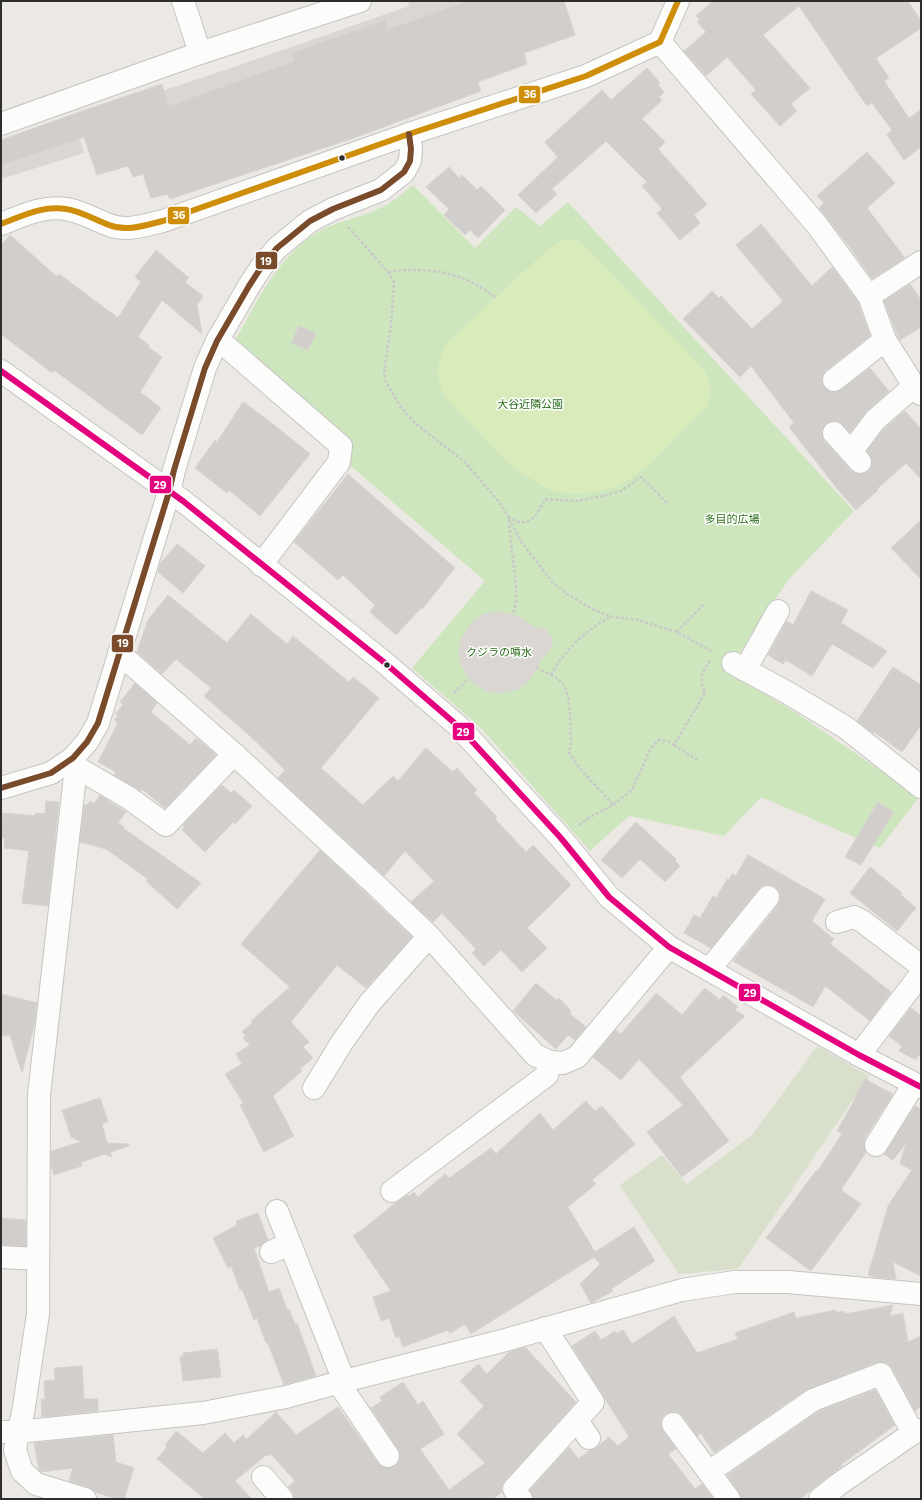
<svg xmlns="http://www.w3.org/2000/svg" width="922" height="1500" font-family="Commissioner,'Noto Sans JP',sans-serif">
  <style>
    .green { fill: #cee6be }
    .cemetery { fill: #d8e0cc }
    .pitch { fill: #d9eabb }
    .plaza { fill: #dad6d2 }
    .building { fill: #d1cecb; stroke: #d7d4d0 }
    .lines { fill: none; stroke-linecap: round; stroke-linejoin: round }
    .minor-casing { stroke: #c5c4c5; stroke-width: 24 }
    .path { stroke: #c9c9c8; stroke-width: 2.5; stroke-dasharray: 3 2; stroke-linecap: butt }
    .minor { stroke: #fcfcfb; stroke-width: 22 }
    .bus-1-casing { stroke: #fff; stroke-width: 9 }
    .bus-2-casing { stroke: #fff; stroke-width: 9 }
    .bus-3-casing { stroke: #fff; stroke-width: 9 }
    .bus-1 { stroke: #cf8e09; stroke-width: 6 }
    .bus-2 { stroke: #e5007d; stroke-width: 6 }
    .bus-3 { stroke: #7a4b2a; stroke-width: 6 }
    .bus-dot { fill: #2e2e2e; stroke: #fff; stroke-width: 1.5 }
    .labels { text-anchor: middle; stroke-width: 3; stroke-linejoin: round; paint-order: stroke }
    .park-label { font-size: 11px; fill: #2c6e1b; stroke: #fff }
    .line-badge { stroke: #fff; stroke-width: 1.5 }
    .badge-label { font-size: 11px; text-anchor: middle; font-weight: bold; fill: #fff }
  </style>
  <rect width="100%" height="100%" fill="#ece8e4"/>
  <path class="green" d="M413,185l62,63 41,-41 24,19 28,-24 286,309 -65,68 -62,93 71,42 121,83 -39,51 -119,-51 -37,39 -95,-20 -39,35 -109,-123 -69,-60 73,-87 -139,-119 -112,-119c22,-40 43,-86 84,-111 19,-11 42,-14 62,-24 13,-6 22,-14 33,-23z"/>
  <polygon class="cemetery" points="817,1046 869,1076 738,1269 679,1274 620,1185 662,1155 687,1184 753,1134"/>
  <path class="pitch" d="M567,239l10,1 11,9 117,122c6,14 8,21 2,35l-60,61 -16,11 -13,8 -13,4 -21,4h-13l-22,-4 -31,-19 -13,-11 -58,-61c-13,-20 -11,-36 0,-56l98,-91 16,-12z"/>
  <g class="plaza">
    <polygon points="408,1 470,1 270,76 79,137 84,153 1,179 1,149 146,94 165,90 225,70 409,6"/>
    <polygon points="498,611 513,614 521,617 533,627 539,627 546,630 551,635 553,644 550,651 540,661 537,668 529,681 517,690 502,693 487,692 474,684 468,679 461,665 458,650 462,636 471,623 483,614"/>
  </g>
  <g class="building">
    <polygon points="469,1 564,1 575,35 524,53 527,64 478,82 481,91 351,139 170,199 167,194 151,198 143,174 133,177 128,166 97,175 84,137 1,165 1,140 85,110 162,84 169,106 295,61 292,53 385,20 387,30"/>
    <polygon points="713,1 908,1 921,21 921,28 876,58 889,78 884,81 909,118 921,110 921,147 904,160 887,135 892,130 872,103 867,106 799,6 763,35 810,88 791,104 797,111 780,126 751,94 756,90 727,57 706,76 684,51 706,32 697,22 700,20 696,16"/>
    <polygon points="647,68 660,83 658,85 664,92 659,97 662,100 642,119 665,142 658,149 707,204 694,215 700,223 680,240 657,213 662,209 642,186 647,182 606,141 552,189 557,194 536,213 518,195 558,157 545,142 602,90 611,100"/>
    <polygon points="867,152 895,183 867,208 905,258 872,279 852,250 819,208 824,203 817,196"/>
    <polygon points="449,167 459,178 462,175 477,190 481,186 505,210 478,238 470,230 465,235 444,215 449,209 426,187"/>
    <polygon points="761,224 812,286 832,267 858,302 870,336 826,370 822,376 822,381 824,387 830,392 835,392 841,390 870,368 889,391 867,411 850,432 838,421 832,421 826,423 822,430 822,435 824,441 851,471 856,474 863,474 869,471 872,466 872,459 867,451 884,429 905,411 921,429 921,479 906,463 877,489 878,490 856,510 839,491 789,427 794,423 751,366 740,377 683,319 712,291 719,298 721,296 752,329 783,301 736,245"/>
    <polygon points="10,235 57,277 59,274 118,318 141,282 135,277 156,250 189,278 185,282 203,296 197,305 202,334 162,300 138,337 149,345 148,347 162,357 140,392 161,408 142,435 54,370 52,373 1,334 1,245"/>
    <polygon points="910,284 921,300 921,327 900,340 896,332 884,301"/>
    <polygon points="299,326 316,333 308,350 291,343"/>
    <polygon points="243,402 268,420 310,454 260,516 229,490 227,493 195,468 215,440 217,442"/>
    <polygon points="348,474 455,568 422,609 421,608 396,635 370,612 375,605 343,575 338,580 294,542"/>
    <polygon points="921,520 921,579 891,548"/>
    <polygon points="177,544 205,566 183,593 158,572 159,565"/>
    <polygon points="811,591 848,610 841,623 887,651 873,668 832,644 812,676 786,660 783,664 768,655 787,621 793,625"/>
    <polygon points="168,595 227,643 251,614 287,644 293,636 349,682 353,677 379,698 321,768 363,805 393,776 398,781 426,748 453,772 457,768 477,790 474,793 497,817 495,819 526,852 533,845 571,885 527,928 547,948 522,972 501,950 484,966 472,953 476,949 442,913 433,922 411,902 434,881 405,851 384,876 278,778 285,770 249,735 204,696 211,688 176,659 162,674 137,652 148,620"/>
    <polygon points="893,667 921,685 921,725 902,752 874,732 873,733 857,721"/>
    <polygon points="135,683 157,703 151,712 190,745 196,738 216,755 165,808 142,789 141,791 114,775 116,772 98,762 118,723 114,720 118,716 115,714 123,705 120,702"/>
    <polygon points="222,785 231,793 234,790 252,806 235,824 233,822 205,852 182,830 185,826 183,825"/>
    <polygon points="100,795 126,812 118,823 124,827 123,828 201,883 177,909 146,881 148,879 106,849 80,842 84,805 87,805 90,801 94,804"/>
    <polygon points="46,801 59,802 48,906 22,903 29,851 4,848 5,838 1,838 3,813 35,816 35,813 45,814"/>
    <polygon points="878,802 894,812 861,865 845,857"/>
    <polygon points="636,822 676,859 675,861 680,866 665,882 640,859 622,878 601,860"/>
    <polygon points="320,850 412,937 366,988 337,965 291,1022 309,1042 303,1047 313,1058 300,1069 302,1071 273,1096 294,1136 264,1152 240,1105 243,1103 225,1074 242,1064 236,1054 250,1045 243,1038 246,1036 242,1032 253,1022 251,1021 290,987 241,944"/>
    <polygon points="748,855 825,899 812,921 834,939 830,944 891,992 870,1021 825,986 813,1007 733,961 778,905 780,899 780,893 776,887 770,885 764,885 759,889 711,948 684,933 694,915 700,918 713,896 716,898 727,879 729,880 732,874 736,876"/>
    <polygon points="870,867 902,893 901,895 916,908 897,931 850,893"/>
    <polygon points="536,983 556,1000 559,998 571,1011 570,1014 586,1027 575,1040 568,1035 556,1049 513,1011"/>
    <polygon points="705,988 720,1000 723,995 738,1007 735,1010 745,1016 680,1077 729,1141 682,1177 647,1132 683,1105 639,1059 621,1080 593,1057 616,1030 621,1034 656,993 682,1015"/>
    <polygon points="1,994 37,1003 34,1026 22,1073 10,1035 1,1036"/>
    <polygon points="911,1008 920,1015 921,1014 921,1056 918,1055 916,1060 899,1051 902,1046 889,1036"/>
    <polygon points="865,1079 893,1094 865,1138 864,1145 866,1152 841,1190 861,1204 811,1271 766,1238 816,1171 817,1172 842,1134 837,1131 855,1099 854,1099"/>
    <polygon points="100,1098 108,1122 102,1124 107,1143 129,1144 129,1146 110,1152 112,1157 105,1154 81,1162 82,1166 54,1175 51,1166 51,1151 81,1142 71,1137 62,1110"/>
    <polygon points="586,1101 595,1111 602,1106 635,1144 592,1180 596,1184 568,1207 595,1252 634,1227 655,1261 611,1289 613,1291 591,1303 580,1284 600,1264 594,1257 471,1334 465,1324 450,1333 448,1330 403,1347 399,1336 396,1338 389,1318 381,1321 373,1297 391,1291 353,1236 371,1223 395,1203 408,1195 409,1196 414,1192 418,1197 445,1174 449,1178 491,1148 496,1154 540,1113 553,1130"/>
    <polygon points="915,1106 921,1109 921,1276 893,1262 896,1279 874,1277 868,1275 888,1206 912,1170 900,1164 906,1143 893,1160 884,1154"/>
    <polygon points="258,1213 268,1240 260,1246 254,1248 269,1292 279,1288 287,1310 289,1309 295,1324 297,1323 316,1376 284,1385 268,1343 266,1343 257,1318 254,1320 242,1289 240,1290 231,1266 228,1268 213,1238 237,1225 236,1221"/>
    <polygon points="1,1218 26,1220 26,1246 1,1245"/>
    <polygon points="893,1305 890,1316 903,1313 908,1342 921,1336 921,1406 915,1411 892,1368 888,1363 882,1362 877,1362 806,1390 714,1453 701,1433 697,1436 683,1416 678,1412 672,1412 665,1414 661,1419 661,1426 663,1431 676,1449 668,1454 695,1489 702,1484 713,1499 533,1499 530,1490 569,1447 578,1459 590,1450 596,1448 609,1437 618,1446 629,1437 572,1346 595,1331 601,1340 615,1331 616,1334 623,1330 632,1344 674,1316 697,1353 738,1339 735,1333 794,1312 796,1318 836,1310 836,1313 844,1311 845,1314"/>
    <polygon points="525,1347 576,1402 505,1481 502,1486 502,1492 493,1499 294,1499 292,1491 288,1487 295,1481 271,1454 267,1456 266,1455 235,1481 252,1499 205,1499 157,1459 167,1447 165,1445 176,1431 203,1453 225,1433 234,1443 243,1435 247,1439 276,1412 296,1435 338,1407 378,1463 383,1467 389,1468 395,1466 399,1462 400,1455 398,1449 371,1408 382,1401 380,1397 403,1382 418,1405 423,1401 444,1434 420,1449 449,1490 485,1463 457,1434 484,1406 460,1381 478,1364 487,1374 509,1352"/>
    <polygon points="217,1349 217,1352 218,1352 221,1377 183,1381 180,1357 183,1356 183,1353"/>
    <polygon points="82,1366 84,1399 98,1399 98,1411 42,1417 41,1399 45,1399 44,1381 55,1380 54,1368"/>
    <polygon points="875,1390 895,1425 842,1464 843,1465 800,1499 741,1499 739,1492 727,1475 819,1411"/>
    <polygon points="113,1435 116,1462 134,1468 124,1499 117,1499 95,1492 89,1487 69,1481 73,1468 42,1472 39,1470 34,1443"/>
  </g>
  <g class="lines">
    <defs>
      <g id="minor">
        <polyline points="183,1 200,53"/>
        <polyline points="660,42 817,225 869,296 885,340 914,386 921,394"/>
        <polyline points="1,124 200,53 360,1"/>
        <path d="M1,224c21,-8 42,-19 65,-15 15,2 29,11 43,16 18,7 37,0 54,-4l246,-87 177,-58 74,-34 18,-41"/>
        <polyline points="869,296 921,262"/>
        <polyline points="217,341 227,347 341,446 339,462 261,565"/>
        <polyline points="1,371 183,501 385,663 458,726 560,837 609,897 669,947 859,1055 921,1087"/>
        <polyline points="834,380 885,340"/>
        <polyline points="834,433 860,462"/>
        <polyline points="851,452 875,420 914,386"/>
        <polyline points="119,653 234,754 379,888 429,936 535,1055 550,1062 563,1063 577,1057 669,947"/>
        <polyline points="733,663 788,693 845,727 921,787"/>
        <polyline points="745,670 778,611"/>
        <polyline points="73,758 76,767 129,798 166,825 234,754"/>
        <polyline points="76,767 39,1095 38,1314 23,1413 18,1432 15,1450 22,1471 36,1484 85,1499"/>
        <polyline points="1,788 51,773 73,758 87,742 98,723 169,492 174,470 205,368 217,341 249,286 262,266 277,248 310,221 333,209 381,190 404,172 410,161 411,149 409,134"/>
        <polyline points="837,922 854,917 862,921 921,966"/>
        <polyline points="709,970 768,897"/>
        <polyline points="859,1055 921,974"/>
        <polyline points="314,1088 341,1044 369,1004 429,936"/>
        <polyline points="876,1145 914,1084"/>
        <polyline points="392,1191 547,1075 550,1062"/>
        <polyline points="277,1211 344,1381"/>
        <polyline points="271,1252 290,1244"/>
        <polyline points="1,1257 38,1259"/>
        <polyline points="338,1382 388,1456"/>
        <polyline points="577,1421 589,1438"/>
        <polyline points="673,1424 729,1499"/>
        <polyline points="1,1432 18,1432 203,1413 286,1397 344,1381 502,1341 682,1290 735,1282 788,1282 921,1294"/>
        <polyline points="709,1472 813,1400 881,1374 913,1433"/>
        <polyline points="263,1477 282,1499"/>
        <polyline points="521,1499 514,1489 593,1402 545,1328"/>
        <polyline points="820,1499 839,1484 913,1433 921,1430"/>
      </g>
    </defs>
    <use href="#minor" class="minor-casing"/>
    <g class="path">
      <polyline points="348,227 388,272 394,282 391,326 384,372 386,382 400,406 416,424 465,462 500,503 508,516 516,585 516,603 513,614"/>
      <path d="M388,272c40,-6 76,0 108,26"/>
      <path d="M508,517c3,1 8,5 12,5 14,2 20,-13 25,-23l32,2 26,-5 18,-5 20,-14 27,27"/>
      <polyline points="509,519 522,543 539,565 553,583 567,594 594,610 612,617 634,619 677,632 713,652"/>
      <polyline points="677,632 705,603"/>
      <path d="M537,668c8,4 19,8 25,15 10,12 8,45 9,61l-2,8c11,20 30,36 44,53"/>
      <path d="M551,675c13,-24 35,-46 60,-58"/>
      <polyline points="454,693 468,679"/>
      <polyline points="674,745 699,761"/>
      <path d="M579,825l11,-8 23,-12 19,-15 18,-40 8,-10 9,1 7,4 31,-52c-6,-16 -3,-18 5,-33"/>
    </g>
    <use href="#minor" class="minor"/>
    <defs>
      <path id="bus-1" d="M1,224c21,-8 42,-19 65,-15 15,2 29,11 43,16 18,7 37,0 54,-4l246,-87 177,-58 74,-34 18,-41"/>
      <polyline id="bus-2" points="1,371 183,501 385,663 458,726 560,837 609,897 669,947 859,1055 921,1087"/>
      <polyline id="bus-3" points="1,788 51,773 73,758 87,742 98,723 169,492 174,470 205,368 217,341 249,286 262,266 277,248 310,221 333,209 381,190 404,172 410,161 411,149 409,134"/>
    </defs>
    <use href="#bus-1" class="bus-1-casing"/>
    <use href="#bus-2" class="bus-2-casing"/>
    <use href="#bus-3" class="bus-3-casing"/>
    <use href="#bus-1" class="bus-1"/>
    <use href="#bus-2" class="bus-2"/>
    <use href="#bus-3" class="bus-3"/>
  </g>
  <g class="bus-dot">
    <circle cx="342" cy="158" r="3.5"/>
    <circle cx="387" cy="665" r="3.5"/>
  </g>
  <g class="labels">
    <g class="park-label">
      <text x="530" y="408">大谷近隣公園</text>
      <text x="732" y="523">多目的広場</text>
      <text x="499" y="656">クジラの噴水</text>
    </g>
  </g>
  <g class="line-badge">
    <rect x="518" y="85" width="23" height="19" rx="4" fill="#cf8e09"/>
    <rect x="167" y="206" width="23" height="19" rx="4" fill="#cf8e09"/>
    <rect x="255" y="251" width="23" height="19" rx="4" fill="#7a4b2a"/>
    <rect x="149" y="475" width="23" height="19" rx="4" fill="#e5007d"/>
    <rect x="111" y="634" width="23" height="19" rx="4" fill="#7a4b2a"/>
    <rect x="452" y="722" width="23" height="19" rx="4" fill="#e5007d"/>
    <rect x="738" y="983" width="23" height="19" rx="4" fill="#e5007d"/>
  </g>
  <g class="badge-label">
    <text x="530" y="98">36</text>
    <text x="179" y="219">36</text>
    <text x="266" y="265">19</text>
    <text x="160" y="489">29</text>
    <text x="123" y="647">19</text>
    <text x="463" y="736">29</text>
    <text x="750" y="997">29</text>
  </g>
  <rect width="922" height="1500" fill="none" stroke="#2e2e2e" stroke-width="4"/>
</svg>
